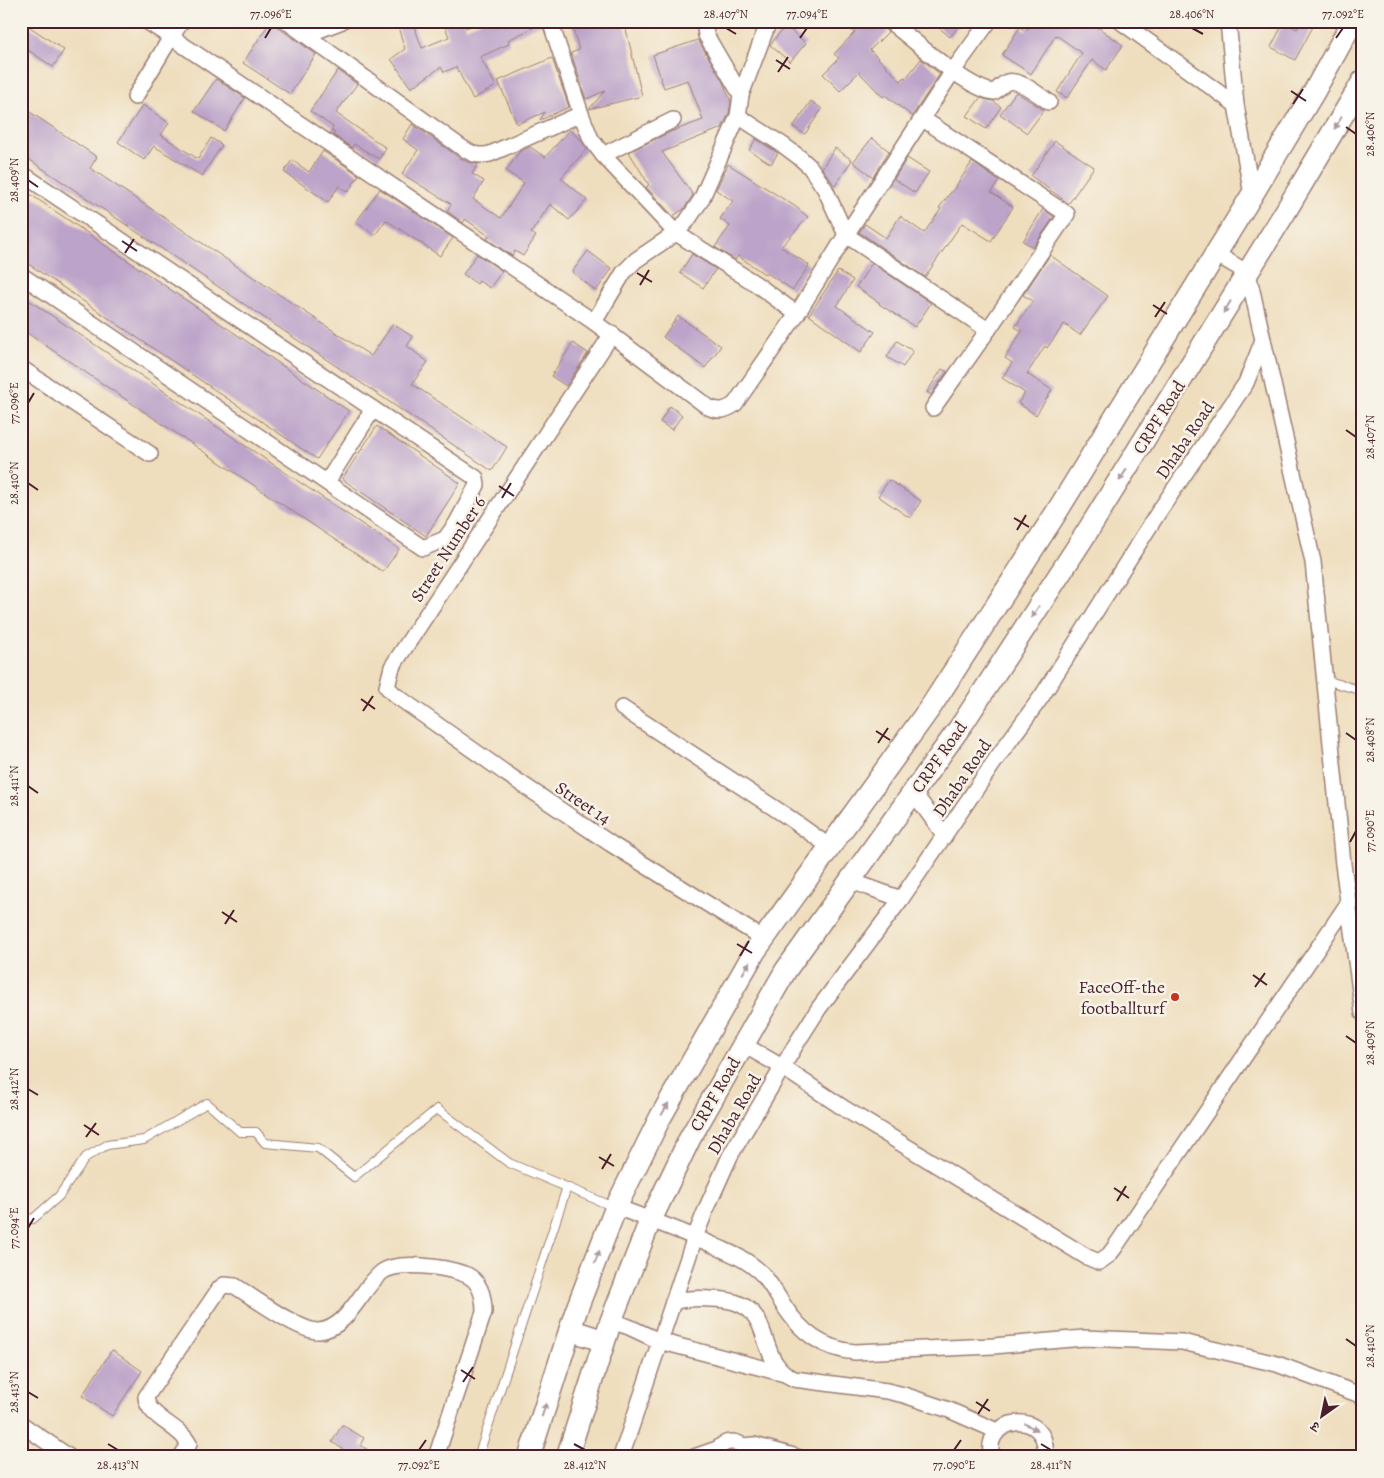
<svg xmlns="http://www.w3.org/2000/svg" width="1384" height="1478" font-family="Alegreya,'Noto Serif Devanagari',serif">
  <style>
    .building { fill: #bca3c9 }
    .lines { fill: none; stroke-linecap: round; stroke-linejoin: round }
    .lane-casing { stroke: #9c7e74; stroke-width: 10 }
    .street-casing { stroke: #9c7e74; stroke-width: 18 }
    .secondary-casing { stroke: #9c7e74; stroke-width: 24 }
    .lane { stroke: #fff; stroke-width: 8 }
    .street { stroke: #fff; stroke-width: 15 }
    .secondary { stroke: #fff; stroke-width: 21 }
    .oneway { fill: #ae9aa0 }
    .ticks { fill: none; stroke: #4a1f2b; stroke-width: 2 }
    .poi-dot { fill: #c8321e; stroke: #f7f3e8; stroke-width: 2 }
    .labels { text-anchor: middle; stroke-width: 5; stroke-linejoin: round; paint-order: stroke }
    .street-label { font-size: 18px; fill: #4a1f2b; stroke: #f7f3e8 }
    .poi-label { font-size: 18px; fill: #4a1f2b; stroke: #f7f3e8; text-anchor: end }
    .neatline { fill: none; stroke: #4a1f2b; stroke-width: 2 }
    .ticks-label { font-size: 12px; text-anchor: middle; fill: #4a1f2b }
  </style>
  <rect width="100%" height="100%" fill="#f7f3e8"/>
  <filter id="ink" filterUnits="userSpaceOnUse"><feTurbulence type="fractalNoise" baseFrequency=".02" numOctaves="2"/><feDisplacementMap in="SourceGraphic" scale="10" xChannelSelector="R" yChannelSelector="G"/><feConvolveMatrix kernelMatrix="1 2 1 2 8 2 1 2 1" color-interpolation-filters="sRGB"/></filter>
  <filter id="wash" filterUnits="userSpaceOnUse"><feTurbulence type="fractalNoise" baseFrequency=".0096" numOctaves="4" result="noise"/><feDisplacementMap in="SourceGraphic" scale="20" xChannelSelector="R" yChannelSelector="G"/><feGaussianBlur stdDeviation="1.12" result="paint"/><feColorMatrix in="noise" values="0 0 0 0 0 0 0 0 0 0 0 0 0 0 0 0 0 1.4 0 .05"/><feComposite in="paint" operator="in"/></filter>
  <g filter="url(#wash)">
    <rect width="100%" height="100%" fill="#efdebe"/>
    <g id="blocks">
      <g class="building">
        <polygon points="21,21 64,50 53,67 21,45"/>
        <polygon points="443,21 464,21 466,28 482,21 541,21 541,24 508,40 509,44 480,57 496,86 473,99 456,67 444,72 441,67 411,88 391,59 405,49 398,27 413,23 422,48 449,37"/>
        <polygon points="571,21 624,21 642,96 589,109 605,91 586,99 571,53 579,50"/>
        <polygon points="835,21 878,21 883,28 888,32 870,50 901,81 904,77 906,78 921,59 940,74 912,116 885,95 883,97 859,72 840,91 823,74 839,58 834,54 855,32"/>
        <polygon points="931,21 963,21 950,37"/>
        <polygon points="1033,21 1089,21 1123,45 1106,70 1092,60 1067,98 1057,92 1082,53 1056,35 1031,74 1002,55 1020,27 1026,31"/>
        <polygon points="1302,21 1316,21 1295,60 1271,47 1284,22 1297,29"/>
        <polygon points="270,22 316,54 290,94 243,63"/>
        <polygon points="785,26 806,43 790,62 770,45"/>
        <polygon points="698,40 722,80 731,102 729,113 722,128 662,152 693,195 684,209 673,216 646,187 649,185 629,152 670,132 703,120 688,80 664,88 653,55"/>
        <polygon points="552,58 569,107 540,120 545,112 517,124 498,81"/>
        <polygon points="338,70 357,84 336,113 386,148 379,159 354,144 352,148 333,135 335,133 331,130 333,127 310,111"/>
        <polygon points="216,79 245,98 224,131 194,111"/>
        <polygon points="1016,92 1044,110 1027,133 1000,114"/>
        <polygon points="980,98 993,101 1001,107 986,129 967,116"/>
        <polygon points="811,101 822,109 805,134 793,127"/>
        <polygon points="143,105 169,123 161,135 198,159 211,138 222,145 202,176 154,146 144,160 118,142"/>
        <polygon points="21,106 97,157 90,168 371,356 393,324 413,337 407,346 428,362 412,384 507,447 492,471 21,154"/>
        <polygon points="412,124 460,158 468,162 478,164 472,174 484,181 473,199 501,218 524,183 506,171 519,152 530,147 545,157 570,130 582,141 587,149 561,178 587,200 569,220 550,204 531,233 536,236 523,256 515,251 512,256 487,239 489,236 465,219 463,223 447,211 451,204 402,174 418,150 403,139"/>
        <polygon points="872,138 889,151 873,177 853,162"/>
        <polygon points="756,139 778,153 771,164 749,150"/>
        <polygon points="1055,141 1094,167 1069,203 1068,203 1031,176"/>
        <polygon points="835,148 852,160 835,186 822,168"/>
        <polygon points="323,151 359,175 348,192 339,186 328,202 284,172 292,160 309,172"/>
        <polygon points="907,158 929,172 915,193 894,179"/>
        <polygon points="972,162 999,181 991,192 1013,207 991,241 962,223 925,277 859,232 865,224 886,238 900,216 924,233 941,209 939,208 951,192 952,192"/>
        <polygon points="728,164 796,207 808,217 781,247 809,265 793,290 767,273 766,275 738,256 735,260 715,247 730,226 720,219 733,201 716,190"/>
        <polygon points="21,188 349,411 317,459 21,259"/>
        <polygon points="380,189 453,238 440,256 386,220 375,235 356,222"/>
        <polygon points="1043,209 1054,217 1033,247 1023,241"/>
        <polygon points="588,251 612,269 596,291 572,272"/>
        <polygon points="477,254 502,271 490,288 479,281 477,284 463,274"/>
        <polygon points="692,254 716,269 703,288 680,273"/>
        <polygon points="1050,255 1108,296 1080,335 1064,324 1047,348 1045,346 1027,374 1052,390 1036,415 1018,403 1025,393 1002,378 1012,363 1005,358 1022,331 1015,327 1033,301 1023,295"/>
        <polygon points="872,263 931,303 915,327 879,304 880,303 856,287"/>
        <polygon points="838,271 853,280 837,306 875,332 861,352 809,315"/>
        <polygon points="21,295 399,549 383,572 21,329"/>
        <polygon points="678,316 721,346 705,368 663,337"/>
        <polygon points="897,341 913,351 903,367 887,357"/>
        <polygon points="573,343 588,353 566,386 551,376"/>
        <polygon points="942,369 947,372 931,395 927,392"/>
        <polygon points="670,406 682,415 672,430 660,422"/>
        <polygon points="377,426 460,483 426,536 342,479"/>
        <polygon points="889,480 921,501 910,518 878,496"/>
        <polygon points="112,1350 142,1371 112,1416 82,1396"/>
        <polygon points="342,1425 364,1438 360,1445 379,1457 344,1457 347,1452 332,1442"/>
      </g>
    </g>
  </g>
  <g filter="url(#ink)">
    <use href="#blocks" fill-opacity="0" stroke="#9c7e74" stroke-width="1"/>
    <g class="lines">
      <defs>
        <g id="lane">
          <polyline points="1325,680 1363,691"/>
          <polyline points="21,1217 33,1219 59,1196 86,1157 107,1145 144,1140 207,1103 240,1132 256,1132 265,1143 318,1148 354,1177 437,1109 509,1163 614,1207"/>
          <polyline points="478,1457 567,1187"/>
        </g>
        <g id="street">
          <path d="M146,21l25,16 423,285 114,85c11,5 17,4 27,-3l62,-90 49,-79 107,-164 36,-50"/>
          <path d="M286,21l175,126c11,7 16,10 29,7l91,-40"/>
          <polyline points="550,21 581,114 591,139 603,155 676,233 756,284 797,314"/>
          <polyline points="710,21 705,28 706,35 741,95"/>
          <path d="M889,21c24,18 78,68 105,71 4,-3 9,-8 13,-10 12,-4 33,14 42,20"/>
          <polyline points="1120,21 1236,105"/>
          <polyline points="1228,21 1236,105 1252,195"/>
          <polyline points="306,35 342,21"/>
          <polyline points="135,97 171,37 182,21"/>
          <polyline points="738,116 783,145 799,157 810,167 825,189 846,235 988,330"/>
          <polyline points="923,119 1067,214 988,330 933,408"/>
          <polyline points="603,155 673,120"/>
          <polyline points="21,173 476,478 477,485 456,524 445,539 423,548 21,275"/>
          <polyline points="1216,254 1248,273 1313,562 1343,864 1363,1013"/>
          <polyline points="594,322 624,272 636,260 676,233 687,221 701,200 738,116 741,95 769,21"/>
          <polyline points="612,334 392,667 387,687 395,695 504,772 611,844 764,939"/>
          <polyline points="21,368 150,454"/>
          <polyline points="327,482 373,409"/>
          <polyline points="622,708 788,817 830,847"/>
          <polyline points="914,793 945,836"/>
          <polyline points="851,881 901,899"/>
          <polyline points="744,1045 782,1067 845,1109 1087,1257 1099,1262 1109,1255 1115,1247 1349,902"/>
          <path d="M616,1207c33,12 65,24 97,38 10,5 21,9 31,15 8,5 18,12 23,20 6,8 11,17 17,26 17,26 38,43 71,46l138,-6 91,-8 98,4 95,22 86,32"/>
          <path d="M673,1302c13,-4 24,-4 38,-3 71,0 39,60 83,80l93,12 17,4 45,15 48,21"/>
          <polyline points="611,1321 629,1327 659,1341 785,1374"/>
          <polyline points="21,1424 69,1457"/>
          <polyline points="743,1446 754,1445 797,1457"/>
          <path d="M181,1457l8,-13c-9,-18 -42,-27 -43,-47l74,-109 4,-3 11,1c18,11 65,46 84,45 30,-3 41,-42 63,-59 16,-12 63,-5 82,2 16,5 20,23 20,38l-48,145"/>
          <polyline points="621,1457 695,1237 707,1207 730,1156 798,1041 819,1008 901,899 997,758 1042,696 1158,513 1246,383 1263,340"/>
          <polyline points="694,1457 717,1449"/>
          <path d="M714,1457c6,-20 29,-20 36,0"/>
          <path d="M992,1457c-11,-41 59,-50 53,0"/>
        </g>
        <g id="secondary">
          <polyline points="570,1330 604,1341"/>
          <polyline points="529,1457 576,1311 616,1207 660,1118 755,951 932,705 1056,513 1252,195 1315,90 1353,21"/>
          <polyline points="567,1457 611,1321 648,1226 690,1138 786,970 963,723 1087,532 1284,214 1363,81"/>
        </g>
      </defs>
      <use href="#lane" class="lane-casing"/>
      <use href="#street" class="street-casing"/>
      <use href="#secondary" class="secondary-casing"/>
      <use href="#lane" class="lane"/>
      <use href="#street" class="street"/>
      <use href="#secondary" class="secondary"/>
    </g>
    <defs><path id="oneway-solid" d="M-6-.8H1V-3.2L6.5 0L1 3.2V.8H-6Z" transform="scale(1.25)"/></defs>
    <g class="oneway">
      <use href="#oneway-solid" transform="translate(1338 123) rotate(121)"/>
      <use href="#oneway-solid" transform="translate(1227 307) rotate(122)"/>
      <use href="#oneway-solid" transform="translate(1123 475) rotate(122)"/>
      <use href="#oneway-solid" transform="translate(1035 612) rotate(123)"/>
      <use href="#oneway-solid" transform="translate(746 968) rotate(-60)"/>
      <use href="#oneway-solid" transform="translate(665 1109) rotate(-60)"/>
      <use href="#oneway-solid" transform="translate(597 1257) rotate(-69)"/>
      <use href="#oneway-solid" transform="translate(544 1410) rotate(-72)"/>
      <use href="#oneway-solid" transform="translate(1031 1427) rotate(28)"/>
    </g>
  </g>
  <path class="ticks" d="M726,28l10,6M1192,28l11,6M265,38l6,-10M800,38l7,-10M1336,38l7,-10M776,60l14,9M778,72l10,-15M1291,91l15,10M1293,104l10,-15M1346,127l10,7M28,180l10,7M122,241l15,10M125,253l9,-14M637,273l15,9M640,285l9,-15M1153,305l14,9M1155,317l10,-15M28,403l6,-10M1346,430l10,7M28,483l10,7M499,486l15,10M502,498l9,-15M1014,518l15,9M1017,530l9,-15M361,699l14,10M363,711l10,-15M876,731l14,9M1346,733l10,7M878,743l10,-15M28,786l10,7M1350,842l6,-11M222,912l15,10M225,924l9,-14M737,944l15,9M740,956l9,-15M1253,975l14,10M1255,987l10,-14M1346,1036l10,7M28,1089l10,6M84,1125l15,10M86,1137l10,-14M599,1157l15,9M602,1169l9,-15M1114,1188l15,10M1117,1201l9,-15M28,1228l6,-10M1346,1339l10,7M461,1370l14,9M463,1382l10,-15M28,1392l10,6M976,1402l14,9M978,1414l10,-15M108,1444l10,6M574,1444l11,6M1041,1444l10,6M419,1450l7,-10M954,1450l7,-10"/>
  <circle class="poi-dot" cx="1175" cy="997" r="5"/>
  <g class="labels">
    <g class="street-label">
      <text transform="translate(1159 417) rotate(-58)" y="6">CRPF Road</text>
      <text transform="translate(1185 440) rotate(-56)" y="6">Dhaba Road</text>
      <text transform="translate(448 549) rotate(-57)" y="6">Street Number 6</text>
      <text transform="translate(939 757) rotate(-55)" y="6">CRPF Road</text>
      <text transform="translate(962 778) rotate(-56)" y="6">Dhaba Road</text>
      <text transform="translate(583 803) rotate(34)" y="6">Street 14</text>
      <text transform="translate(715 1094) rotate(-60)" y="6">CRPF Road</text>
      <text transform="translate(734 1114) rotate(-60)" y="6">Dhaba Road</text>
    </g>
    <g class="poi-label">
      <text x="1165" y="993">FaceOff-the<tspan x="1165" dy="21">footballturf</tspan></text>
    </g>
  </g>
  <rect width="1384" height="1478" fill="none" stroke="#f7f3e8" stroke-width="55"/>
  <g transform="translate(1322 1416) rotate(213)" stroke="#f7f3e8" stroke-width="4" paint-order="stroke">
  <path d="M0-4L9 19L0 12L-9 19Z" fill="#4a1f2b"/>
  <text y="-8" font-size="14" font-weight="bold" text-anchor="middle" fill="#4a1f2b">उ</text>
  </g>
  <rect x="28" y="28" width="1328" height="1422" class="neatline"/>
  <g class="ticks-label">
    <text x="271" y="18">77.096°E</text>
    <text x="726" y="18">28.407°N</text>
    <text x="807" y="18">77.094°E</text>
    <text x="1192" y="18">28.406°N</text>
    <text x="1343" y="18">77.092°E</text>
    <text transform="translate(1370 134) rotate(-90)" y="4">28.406°N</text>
    <text transform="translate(14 180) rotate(-90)" y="4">28.409°N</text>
    <text transform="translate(14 403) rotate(-90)" y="4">77.096°E</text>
    <text transform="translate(1370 437) rotate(-90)" y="4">28.407°N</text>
    <text transform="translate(14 483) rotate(-90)" y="4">28.410°N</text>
    <text transform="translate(1370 740) rotate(-90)" y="4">28.408°N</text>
    <text transform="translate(14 786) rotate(-90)" y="4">28.411°N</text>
    <text transform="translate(1370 831) rotate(-90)" y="4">77.090°E</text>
    <text transform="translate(1370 1043) rotate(-90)" y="4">28.409°N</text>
    <text transform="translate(14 1089) rotate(-90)" y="4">28.412°N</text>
    <text transform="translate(14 1228) rotate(-90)" y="4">77.094°E</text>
    <text transform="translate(1370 1346) rotate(-90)" y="4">28.410°N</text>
    <text transform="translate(14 1392) rotate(-90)" y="4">28.413°N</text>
    <text x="118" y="1469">28.413°N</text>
    <text x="419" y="1469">77.092°E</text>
    <text x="585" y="1469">28.412°N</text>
    <text x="954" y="1469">77.090°E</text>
    <text x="1051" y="1469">28.411°N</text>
  </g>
</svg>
